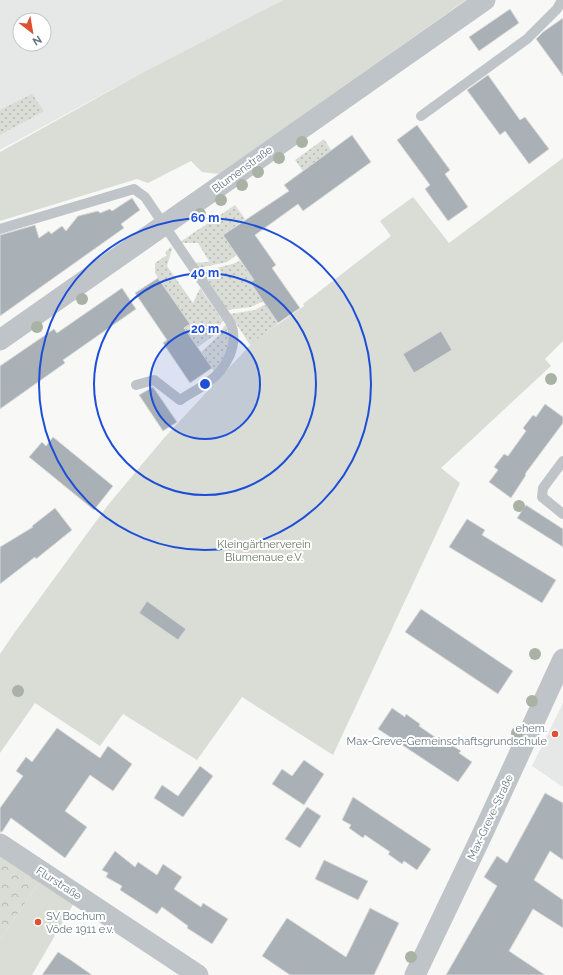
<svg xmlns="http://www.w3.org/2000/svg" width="563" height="975" font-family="Raleway,sans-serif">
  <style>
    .built { fill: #e6e7e7; fill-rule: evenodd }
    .grass { fill: url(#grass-dots) }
    .park { fill: url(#park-crowns) }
    .garden { fill: #d9ddd5 }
    .building { fill: #a9b1b7; stroke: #dadad8 }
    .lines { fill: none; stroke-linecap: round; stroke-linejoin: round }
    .lane { stroke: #bfc4c8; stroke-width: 10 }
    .street { stroke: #bfc4c8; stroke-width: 21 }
    .tree { fill: #a9b2a5 }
    .ring { fill: none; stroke: #1d4ed8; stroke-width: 2 }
    .poi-dot { fill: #dd5031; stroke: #fff; stroke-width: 1.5 }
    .labels { text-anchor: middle; stroke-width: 4; stroke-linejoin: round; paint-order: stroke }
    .street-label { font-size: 11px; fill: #657580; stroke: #fff }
    .park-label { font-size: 11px; fill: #687863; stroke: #fff }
    .poi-label { font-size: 11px; fill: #657580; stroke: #fff; text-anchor: end }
    .centre { fill: #1d4ed8; stroke: #fff; stroke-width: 2 }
    .ring-label { font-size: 12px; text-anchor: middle; font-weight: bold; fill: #1d4ed8; stroke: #fff; stroke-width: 4; stroke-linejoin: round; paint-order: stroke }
  </style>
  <defs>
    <pattern id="grass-dots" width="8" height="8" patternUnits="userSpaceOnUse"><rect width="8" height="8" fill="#d9ddd5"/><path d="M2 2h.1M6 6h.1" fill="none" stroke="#b4b8b2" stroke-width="1.8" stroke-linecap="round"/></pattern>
    <pattern id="park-crowns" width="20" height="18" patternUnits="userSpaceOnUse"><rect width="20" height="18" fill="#d9ddd5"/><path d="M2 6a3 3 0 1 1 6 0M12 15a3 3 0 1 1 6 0" fill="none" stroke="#b4b8b2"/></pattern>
  </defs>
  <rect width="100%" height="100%" fill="#f8f8f6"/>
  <g class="built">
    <path d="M0,0h283l-143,74 -140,76zM20,20h24v24h-24z"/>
    <polygon points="563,703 563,787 532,766"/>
  </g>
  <g class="grass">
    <polygon points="32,94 44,111 0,135 0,110"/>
    <polygon points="324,139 331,150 303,171 295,160"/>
    <polygon points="235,205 245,219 223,235 237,255 227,262 199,268 194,263 208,262 209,261 198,243 181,243 180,242"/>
    <polygon points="171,247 172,249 167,266 193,303 200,288 223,321 213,336 197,348 184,328 189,324 155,273 155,263 167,255 165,252"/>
    <polygon points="240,261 254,280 250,283 264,301 251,307 227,310 200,272 232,264"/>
    <polygon points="266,304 278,324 250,345 230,314 255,310"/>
    <path d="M225,325c8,15 0,34 -11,46l-14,-18 17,-16z"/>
  </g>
  <polygon class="park" points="0,855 40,881 0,940"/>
  <g class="garden">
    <polygon points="283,0 466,0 219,174 202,172 191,161 148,183 137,179 0,221 0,152 140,74"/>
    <polygon points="563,158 563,341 545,359 551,366 441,468 460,483 333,755 242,697 197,760 123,714 100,746 35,703 0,753 0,654 15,632 108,505 164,438 253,342 304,306 303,304 391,236 380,221 413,197 449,243"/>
    <polygon points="40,881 74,903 32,975 0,975 0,940"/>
  </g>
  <g class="building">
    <polygon points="510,9 519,23 479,51 469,37"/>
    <polygon points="563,18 563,76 536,39 543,32"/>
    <polygon points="488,75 520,120 525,117 549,149 529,164 505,131 500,135 467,90"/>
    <polygon points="417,125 450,170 445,174 468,207 448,221 425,189 430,185 397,140"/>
    <polygon points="352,135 371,162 303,211 298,204 255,235 276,265 272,268 300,308 278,323 250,282 254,280 223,235 289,191 284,185"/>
    <polygon points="132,198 140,210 121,224 124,228 0,316 0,235 35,225 39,238 49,231 51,234 62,226 66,231 78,216 98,211 100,213 110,209 112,211"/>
    <polygon points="158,278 190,324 184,328 212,368 190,383 163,343 167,340 135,293"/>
    <polygon points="122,288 136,309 63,360 65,363 0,409 0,366 54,329 57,333"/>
    <polygon points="441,331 452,350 414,373 403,354"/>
    <polygon points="153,387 177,422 163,431 139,395"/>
    <polygon points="545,404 563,417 563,423 525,474 526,475 511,498 489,482 498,470 494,467 504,454 508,456 526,431 523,428 533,415 536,417"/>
    <polygon points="53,437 113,486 94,510 29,457 42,442 46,446"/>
    <polygon points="526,505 563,529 563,547 517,518"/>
    <polygon points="55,508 72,530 36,559 35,557 0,584 0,547 33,527 32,526"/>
    <polygon points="467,519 485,530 482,535 556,580 542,603 449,547"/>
    <polygon points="147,601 186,629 178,640 139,613"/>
    <polygon points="421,609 513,671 498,694 405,632"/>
    <polygon points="392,708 405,717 406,714 420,724 419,726 445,744 446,741 461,751 459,753 472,762 458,782 378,729"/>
    <polygon points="57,728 100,758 108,746 132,764 113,791 90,775 65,811 87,827 65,858 11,818 2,832 0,832 0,808 23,776 16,771 26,757 32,762"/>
    <polygon points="304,760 324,774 304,805 272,784 282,769 292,776"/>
    <polygon points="200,766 213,776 183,817 154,798 162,785 178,796"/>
    <polygon points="545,793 563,803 563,860 550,851 534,880 563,900 563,928 533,909 509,951 545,975 446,975 497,886 484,877 497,856 507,863"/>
    <polygon points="353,797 431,849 417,870 404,861 402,864 388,854 390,852 365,835 363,838 349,828 351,825 342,820"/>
    <polygon points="307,807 321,816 300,848 285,839"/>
    <polygon points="115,851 135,867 138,862 157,875 163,864 182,877 174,889 201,907 203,903 228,919 212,944 187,928 188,926 162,907 157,914 120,890 122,886 106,877 108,873 102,870"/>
    <polygon points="324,860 368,881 358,900 315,879"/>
    <polygon points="370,908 399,923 374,975 290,975 262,956 287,918 346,957"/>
    <polygon points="58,952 72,961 92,975 42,975"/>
  </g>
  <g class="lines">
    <g class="lane">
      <polyline points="421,116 527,39 557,9 562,0"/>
      <path d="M0,229l134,-40 11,8 85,125c10,22 -4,48 -23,61 -8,6 -18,11 -27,17l-26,-20 -18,5"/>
      <polyline points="563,461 543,488 542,497 563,514"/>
    </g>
    <g class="street">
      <path d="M0,340c162,-113 323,-227 485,-340"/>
      <polyline points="0,844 198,975"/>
      <polyline points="415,975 481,837 563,659"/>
    </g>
  </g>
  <g class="tree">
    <circle cx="302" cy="142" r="6"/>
    <circle cx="279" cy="158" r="6"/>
    <circle cx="258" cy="172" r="6"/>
    <circle cx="242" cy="185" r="6"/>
    <circle cx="221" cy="200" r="6"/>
    <circle cx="200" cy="214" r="6"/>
    <circle cx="82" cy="299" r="6"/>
    <circle cx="37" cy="327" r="6"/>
    <circle cx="551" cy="379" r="6"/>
    <circle cx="519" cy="506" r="6"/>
    <circle cx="535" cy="654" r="6"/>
    <circle cx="18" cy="691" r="6"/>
    <circle cx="532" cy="701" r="6"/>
    <circle cx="517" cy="733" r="6"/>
    <circle cx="411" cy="957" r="6"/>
  </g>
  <circle cx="205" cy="384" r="55" fill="#1d4ed8" fill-opacity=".12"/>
  <g class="ring">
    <circle cx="205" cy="384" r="55"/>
    <circle cx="205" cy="384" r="111"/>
    <circle cx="205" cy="384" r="166"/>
  </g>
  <g class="poi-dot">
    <circle cx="555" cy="734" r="4"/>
    <circle cx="38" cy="922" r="4"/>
  </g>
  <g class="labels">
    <g class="street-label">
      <text transform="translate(242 169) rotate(-36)" y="4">Blumenstraße</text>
      <text transform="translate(490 817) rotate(-65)" y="4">Max-Greve-Straße</text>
      <text transform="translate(59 883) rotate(33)" y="4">Flurstraße</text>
    </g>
    <g class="park-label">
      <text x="264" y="548">Kleingärtnerverein<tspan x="264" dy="13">Blumenaue e.V.</tspan></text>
    </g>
    <g class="poi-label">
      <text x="547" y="732">ehem.<tspan x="547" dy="13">Max-Greve-Gemeinschaftsgrundschule</tspan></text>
      <text x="46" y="920" text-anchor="start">SV Bochum<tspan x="46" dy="13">Vöde 1911 e.v.</tspan></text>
    </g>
  </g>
  <circle cx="205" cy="384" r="6" class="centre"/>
  <g class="ring-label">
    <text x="205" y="222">60 m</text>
    <text x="205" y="277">40 m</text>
    <text x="205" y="333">20 m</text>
  </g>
  <g transform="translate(32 32) rotate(149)"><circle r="19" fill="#ffffff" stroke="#c1c8cc"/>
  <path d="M0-3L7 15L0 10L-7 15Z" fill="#dd5031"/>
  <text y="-6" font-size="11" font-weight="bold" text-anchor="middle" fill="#657580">N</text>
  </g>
</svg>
